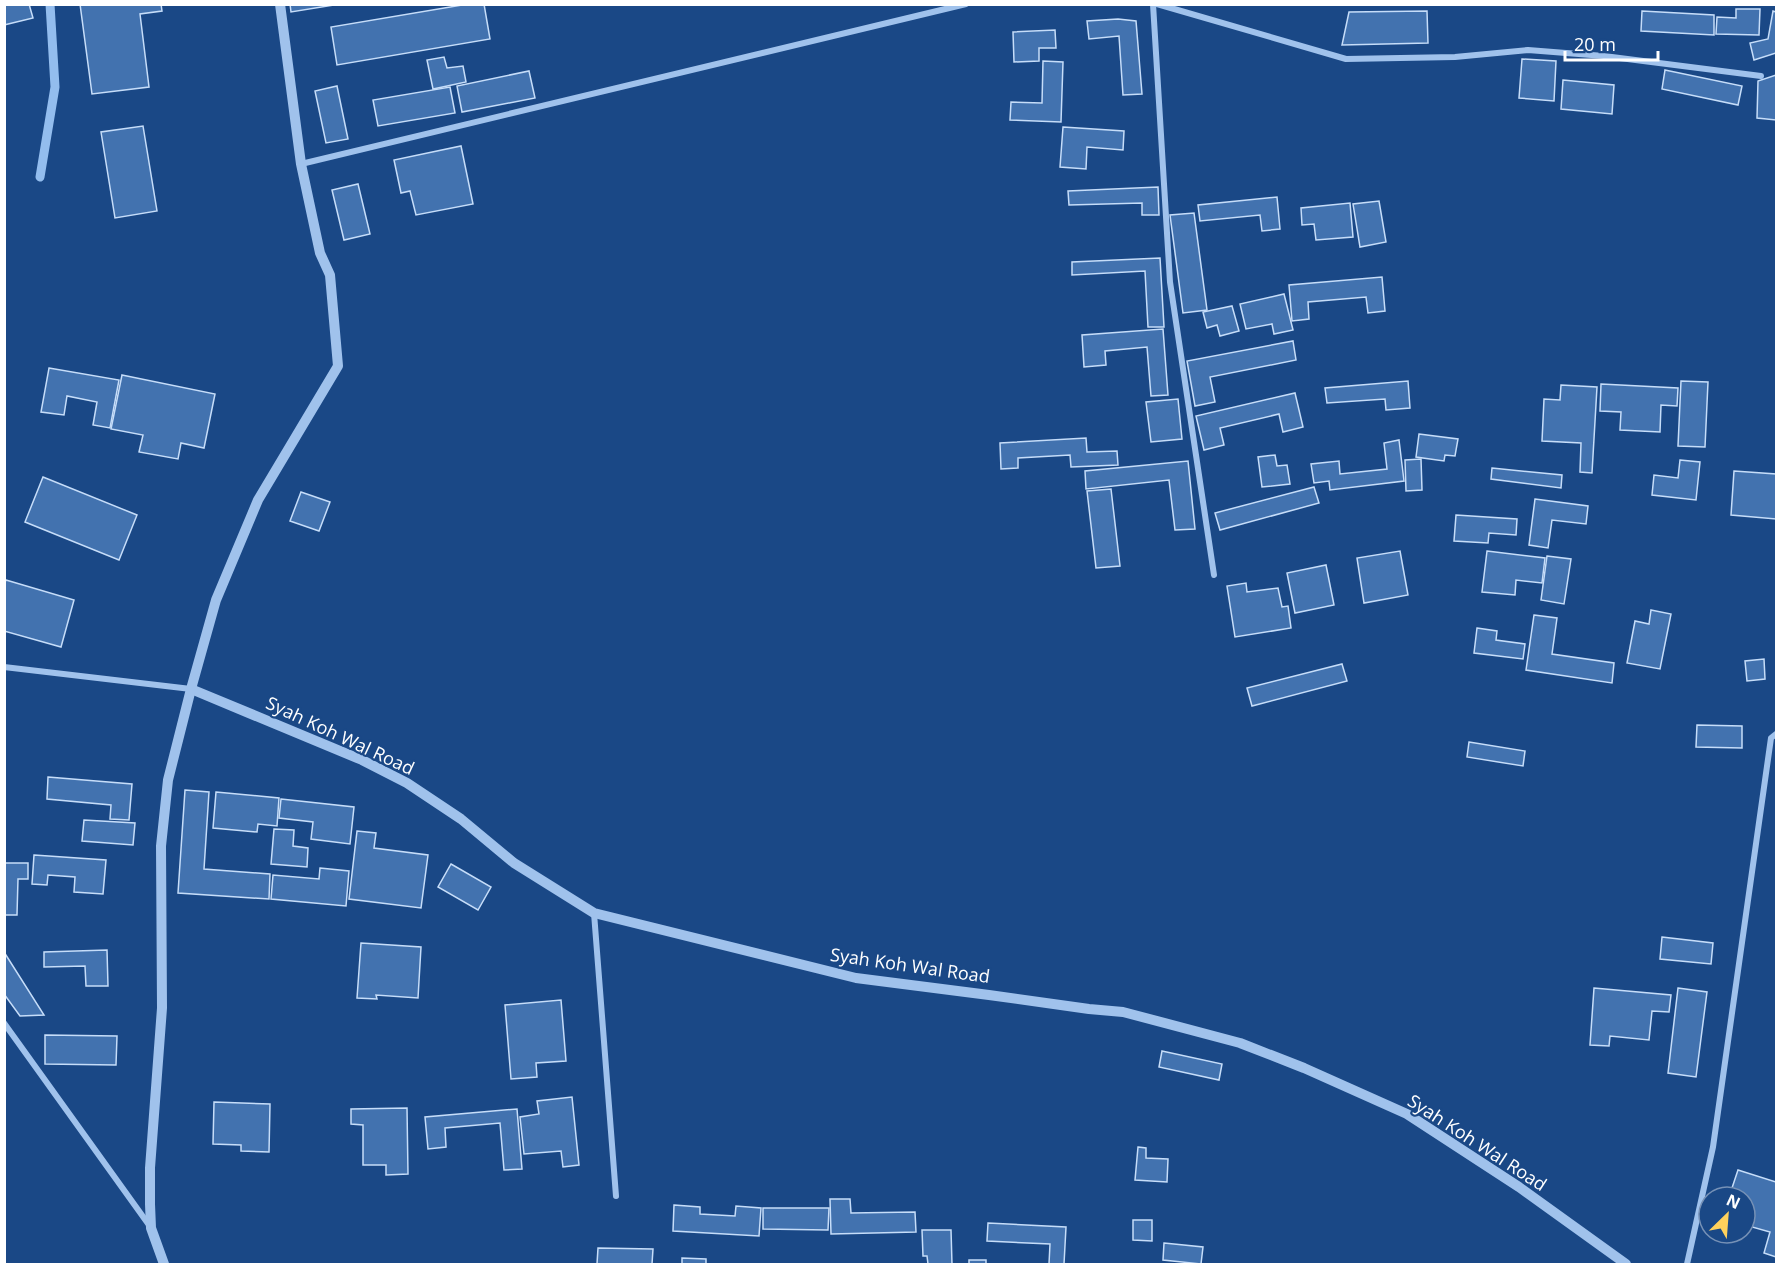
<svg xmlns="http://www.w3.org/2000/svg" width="1781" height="1269" font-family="'Open Sans',sans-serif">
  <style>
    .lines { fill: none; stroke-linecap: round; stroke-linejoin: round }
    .stream { stroke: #93bdee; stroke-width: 9 }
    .building { fill: #4272af; stroke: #c6ddf9; stroke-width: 1.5 }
    .minor { stroke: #a0c2ec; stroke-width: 6 }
    .tertiary { stroke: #a0c2ec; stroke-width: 10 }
    .labels { text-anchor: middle; stroke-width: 4.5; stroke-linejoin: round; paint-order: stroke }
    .street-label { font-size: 18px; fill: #fff; stroke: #1a4886 }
  </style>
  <rect width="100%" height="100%" fill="#1a4886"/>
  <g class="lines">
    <polyline class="stream" points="40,177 55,87 50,4"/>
  </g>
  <g class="building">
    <polygon points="4,4 29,4 33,18 4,25"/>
    <polygon points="80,4 161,4 162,11 140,14 149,87 92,94"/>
    <polygon points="290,4 340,4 291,12"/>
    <polygon points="468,4 484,4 490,39 337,65 331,27"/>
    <polygon points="1736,9 1760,9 1759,35 1716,34 1717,17 1736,18"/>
    <polygon points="1427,11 1428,43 1342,45 1349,12"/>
    <polygon points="1642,11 1714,15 1714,35 1641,31"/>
    <polygon points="1773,11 1776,12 1776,53 1754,60 1750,43 1768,39"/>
    <polygon points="1118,19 1136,21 1142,94 1123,95 1119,36 1089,39 1087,21"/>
    <polygon points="1055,30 1056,48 1039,48 1039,61 1014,62 1013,32"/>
    <polygon points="444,57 447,68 463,66 466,82 433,89 427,60"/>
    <polygon points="1522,59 1556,61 1554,101 1519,98"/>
    <polygon points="1043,61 1063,62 1061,122 1010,120 1011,102 1042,103"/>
    <polygon points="1665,70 1742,86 1738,105 1662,89"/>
    <polygon points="529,71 535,98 462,112 457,86"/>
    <polygon points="1776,75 1776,120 1757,118 1758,81"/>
    <polygon points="1563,80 1614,85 1612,114 1561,109"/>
    <polygon points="337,86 348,139 326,143 315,91"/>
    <polygon points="450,87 455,113 378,126 373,100"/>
    <polygon points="143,126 157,211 115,218 101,132"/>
    <polygon points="1063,127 1124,131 1123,150 1087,147 1086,169 1060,167"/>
    <polygon points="461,146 473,204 416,215 410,191 401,193 394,160"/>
    <polygon points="358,184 370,234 344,240 332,190"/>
    <polygon points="1158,187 1159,215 1142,215 1142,203 1069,205 1068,191"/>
    <polygon points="1277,197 1280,229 1262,231 1260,215 1200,221 1198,205"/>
    <polygon points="1379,201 1386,242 1360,247 1353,204"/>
    <polygon points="1350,203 1353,237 1316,240 1314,224 1302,225 1301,208"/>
    <polygon points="1194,213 1207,310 1183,313 1170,215"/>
    <polygon points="1160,258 1164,327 1148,327 1145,271 1072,275 1072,262"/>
    <polygon points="1382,277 1385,311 1368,313 1366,297 1308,302 1309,319 1292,321 1289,285"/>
    <polygon points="1284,294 1293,330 1274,334 1272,324 1246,329 1240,304"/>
    <polygon points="1232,306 1239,331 1220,336 1217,325 1207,328 1203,312"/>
    <polygon points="1163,329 1168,395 1151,396 1147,347 1105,351 1106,365 1084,367 1082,335"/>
    <polygon points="1293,341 1296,360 1210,377 1215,402 1195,406 1187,361"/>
    <polygon points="49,368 119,380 110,428 93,425 97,402 67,396 64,415 41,412"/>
    <polygon points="122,375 215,394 204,448 181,443 178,459 139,452 143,435 111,429"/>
    <polygon points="1408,381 1410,408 1386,410 1385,399 1327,403 1325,388"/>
    <polygon points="1681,381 1708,382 1705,447 1678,446"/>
    <polygon points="1601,384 1678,388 1677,406 1661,405 1660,432 1620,430 1621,412 1600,411"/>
    <polygon points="1561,385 1597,387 1592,473 1580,472 1581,443 1542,441 1544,399 1560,400"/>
    <polygon points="1295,393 1303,427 1283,432 1279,414 1220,428 1224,445 1204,450 1196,416"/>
    <polygon points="1178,399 1182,439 1151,442 1146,402"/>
    <polygon points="1419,434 1458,439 1455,456 1445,455 1444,461 1416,457"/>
    <polygon points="1086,438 1087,452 1117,451 1118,465 1071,467 1070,455 1018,458 1018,468 1001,469 1000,443"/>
    <polygon points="1399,440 1404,481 1330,490 1329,481 1314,483 1311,464 1339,461 1340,474 1387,469 1384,443"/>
    <polygon points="1275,455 1277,466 1287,465 1290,484 1262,487 1258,457"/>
    <polygon points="1421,459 1422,490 1406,491 1405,460"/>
    <polygon points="1680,460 1700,462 1696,500 1652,495 1654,475 1678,478"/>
    <polygon points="1188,461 1195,529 1175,530 1169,480 1086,489 1085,471"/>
    <polygon points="1492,468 1562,475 1561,488 1491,479"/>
    <polygon points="1734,471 1776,474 1776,519 1731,515"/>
    <polygon points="43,477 137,515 119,560 25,522"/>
    <polygon points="1314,487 1319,503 1220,530 1215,513"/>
    <polygon points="1111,489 1120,566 1096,568 1087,491"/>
    <polygon points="301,492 330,502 319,531 290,521"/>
    <polygon points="1535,499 1588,506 1586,524 1552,520 1548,548 1529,545"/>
    <polygon points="1456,515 1517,519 1516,535 1489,533 1488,543 1454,541"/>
    <polygon points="1400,551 1408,595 1364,603 1357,558"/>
    <polygon points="1487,551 1545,558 1542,583 1516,580 1515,595 1482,592"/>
    <polygon points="1547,556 1571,559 1564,604 1541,600"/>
    <polygon points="1326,565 1334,605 1295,613 1287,573"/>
    <polygon points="6,580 74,600 61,647 4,631 4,585"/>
    <polygon points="1246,583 1247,592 1278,588 1282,607 1288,606 1291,628 1235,637 1227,586"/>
    <polygon points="1651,610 1671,614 1660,669 1627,663 1635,621 1649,624"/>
    <polygon points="1534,615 1557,618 1552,654 1614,663 1612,683 1526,670"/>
    <polygon points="1477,628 1497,631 1496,640 1525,644 1523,659 1474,653"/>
    <polygon points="1764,659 1765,679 1747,681 1745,661"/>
    <polygon points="1342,664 1347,681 1252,706 1247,688"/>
    <polygon points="1697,725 1742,726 1742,748 1696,747"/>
    <polygon points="1469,742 1525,751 1523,766 1467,757"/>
    <polygon points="48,777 132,784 129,820 110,819 111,805 47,799"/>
    <polygon points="185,790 209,792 204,869 270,874 269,899 178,893"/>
    <polygon points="216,792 279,798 277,826 258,824 257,832 213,828"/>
    <polygon points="281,799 354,807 350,844 311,839 313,822 279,818"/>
    <polygon points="84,820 135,823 133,845 82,841"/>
    <polygon points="274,829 294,830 293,846 308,848 307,867 271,864"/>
    <polygon points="357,831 376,833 374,848 428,855 421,908 349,899"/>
    <polygon points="34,855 106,860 103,894 74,892 75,877 48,875 47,885 32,884"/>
    <polygon points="4,863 28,863 28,879 18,879 17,915 4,915"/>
    <polygon points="451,864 491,887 478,910 438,887"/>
    <polygon points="320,868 349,871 346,906 271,899 273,875 319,879"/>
    <polygon points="1662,937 1713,943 1711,964 1660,959"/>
    <polygon points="361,943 421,947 418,998 376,995 377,999 357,998"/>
    <polygon points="107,950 108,986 86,986 85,966 44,967 44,952"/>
    <polygon points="4,952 44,1015 20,1016 4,994"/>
    <polygon points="1594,988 1671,995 1669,1012 1652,1011 1649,1040 1610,1036 1609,1046 1590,1045"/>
    <polygon points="1678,988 1707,992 1696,1077 1668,1073"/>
    <polygon points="561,1000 566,1061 536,1063 537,1077 511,1079 505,1005"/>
    <polygon points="45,1035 117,1036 116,1065 45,1064"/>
    <polygon points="1162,1051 1222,1064 1219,1080 1159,1067"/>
    <polygon points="572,1097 579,1165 563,1167 561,1151 524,1154 520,1117 539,1114 537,1101"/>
    <polygon points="214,1102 270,1104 269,1152 241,1151 241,1145 213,1144"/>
    <polygon points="407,1108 408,1174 386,1175 386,1165 363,1165 363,1125 351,1124 351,1109"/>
    <polygon points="517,1109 522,1169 504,1170 500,1123 445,1128 446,1147 428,1149 425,1117"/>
    <polygon points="1138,1147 1146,1148 1146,1158 1168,1159 1167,1182 1135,1180"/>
    <polygon points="1738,1170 1776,1182 1776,1257 1764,1253 1770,1232 1745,1225 1745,1197 1742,1197 1743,1194 1731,1191"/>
    <polygon points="830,1199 850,1199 851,1213 915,1212 916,1232 831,1234"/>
    <polygon points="674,1205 700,1207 700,1214 735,1216 736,1206 761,1208 759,1236 673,1231"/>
    <polygon points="763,1208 829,1208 828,1230 763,1229"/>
    <polygon points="1133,1220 1152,1220 1152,1241 1133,1240"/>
    <polygon points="988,1223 1066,1227 1064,1264 1049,1264 1050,1244 987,1241"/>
    <polygon points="922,1230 951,1230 952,1264 928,1264 927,1256 923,1256"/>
    <polygon points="1164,1243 1203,1247 1201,1264 1163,1260"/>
    <polygon points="598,1248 653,1249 652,1264 597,1264"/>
    <polygon points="682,1258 706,1259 706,1264 682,1264"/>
    <rect x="969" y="1260" width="17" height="4"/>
  </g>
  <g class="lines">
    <g class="minor">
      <polyline points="1153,4 1170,282 1214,575"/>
      <polyline points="1157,4 1346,59 1455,57 1528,50 1604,56 1761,76"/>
      <polyline points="301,164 966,4"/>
      <polyline points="4,667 191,689"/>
      <polyline points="594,913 616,1196"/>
      <polyline points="4,1023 149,1225"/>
      <polyline points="1687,1264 1713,1147 1771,738 1776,734"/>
    </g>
    <g class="tertiary">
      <polyline points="191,689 362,760 407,783 461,819 514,863 594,913 856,978 989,995 1089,1009 1123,1012 1240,1043 1304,1068 1407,1114 1519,1187 1626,1264"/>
      <polyline points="164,1264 151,1228 150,1204 150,1168 162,1008 161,846 168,780 191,689 216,600 258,500 338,366 330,275 320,253 301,164 280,4"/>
    </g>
  </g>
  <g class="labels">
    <g class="street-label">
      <text transform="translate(340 736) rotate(25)" y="6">Syah Koh Wal Road</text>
      <text transform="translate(910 966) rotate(8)" y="6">Syah Koh Wal Road</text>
      <text transform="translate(1477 1143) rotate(33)" y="6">Syah Koh Wal Road</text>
    </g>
  </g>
  <rect width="1781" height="1269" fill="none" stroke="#ffffff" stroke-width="12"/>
  <g transform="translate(1727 1215) rotate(25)"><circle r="28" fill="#1a4886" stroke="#7691b6" stroke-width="1.5"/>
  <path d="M0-4.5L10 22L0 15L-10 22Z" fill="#ffd15c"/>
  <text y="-9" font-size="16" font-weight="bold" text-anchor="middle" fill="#ffffff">N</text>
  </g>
  <path d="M1565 51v9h93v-9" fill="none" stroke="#ffffff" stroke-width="3"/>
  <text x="1574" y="51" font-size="18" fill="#ffffff" stroke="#1a4886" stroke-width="4.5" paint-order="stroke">20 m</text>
</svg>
